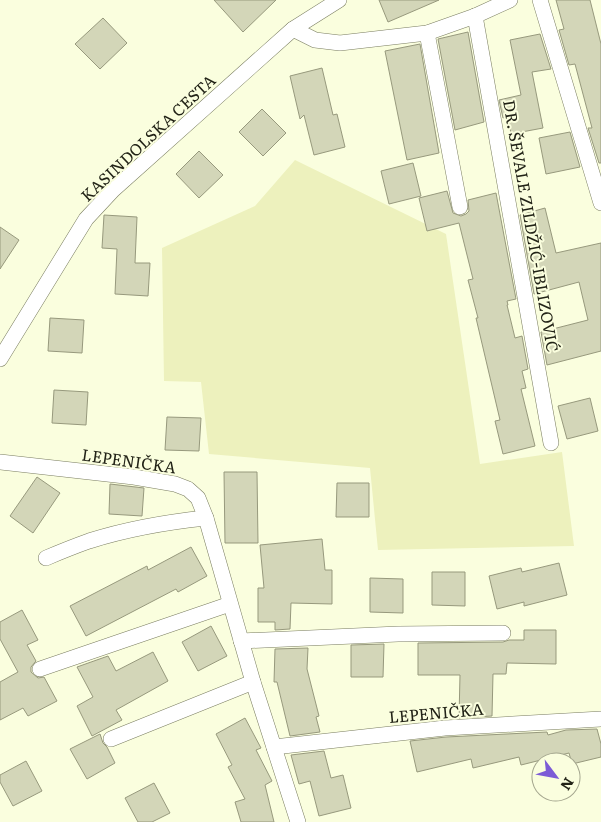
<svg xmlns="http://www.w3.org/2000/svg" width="601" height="822" font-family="Literata,serif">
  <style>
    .green { fill: #edf1bd }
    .building { fill: #d3d6b8; stroke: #97997d }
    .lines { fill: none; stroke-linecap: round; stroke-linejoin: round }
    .street-casing { stroke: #7a7d61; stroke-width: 16 }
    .street { stroke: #fff; stroke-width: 15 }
    .labels { text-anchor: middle; stroke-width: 4; stroke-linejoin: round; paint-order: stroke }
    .street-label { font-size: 16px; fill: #222317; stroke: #fafede }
  </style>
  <rect width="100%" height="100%" fill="#fafede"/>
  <polygon class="green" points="295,160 446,234 480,464 562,452 574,546 378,550 370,468 209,454 201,382 164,381 162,248 255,206"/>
  <g class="building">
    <polygon points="214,0 276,0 243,32"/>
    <polygon points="379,0 439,0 388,22"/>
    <polygon points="556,0 590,0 601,44 601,163 599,163 588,128 592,128 575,64 569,65 559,30 564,29"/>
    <polygon points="103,18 127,43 100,69 75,44"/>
    <polygon points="468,32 484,122 455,130 438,39"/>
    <polygon points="540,34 551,69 532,72 543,128 511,134 508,116 503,118 499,100 521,95 510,40"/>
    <polygon points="420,44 439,153 407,160 385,51"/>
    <polygon points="322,68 333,115 337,114 345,147 314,155 304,115 300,119 290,76"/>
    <polygon points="262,109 286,133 263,156 239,132"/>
    <polygon points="570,132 580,167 546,174 539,138"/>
    <polygon points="199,151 223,175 199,198 176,174"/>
    <polygon points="413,163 421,196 389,204 381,171"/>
    <polygon points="447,191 453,213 461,216 466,214 469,211 468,200 496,193 516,299 507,301 508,305 507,305 515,338 522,336 528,369 522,371 526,388 521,389 535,446 503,454 495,421 500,420 476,318 478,318 468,280 473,279 459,223 427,231 419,198"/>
    <polygon points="545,208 556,253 601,243 601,351 547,365 541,332 588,320 579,282 534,294 520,215"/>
    <polygon points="104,215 137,217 135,263 150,263 148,296 115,294 117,249 102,248"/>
    <polygon points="0,227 19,240 0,269"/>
    <polygon points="50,318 84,320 82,353 48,351"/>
    <polygon points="54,390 88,392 86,425 52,423"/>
    <polygon points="590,398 598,431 567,439 558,406"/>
    <polygon points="167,417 201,418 199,451 165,450"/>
    <polygon points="224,472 257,472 258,543 225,543"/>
    <polygon points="37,477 60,493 33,533 10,516"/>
    <polygon points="337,483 369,483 369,517 336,517"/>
    <polygon points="110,484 144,488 142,516 109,514"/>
    <polygon points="322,539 325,570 332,570 332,604 291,603 290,629 275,630 275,622 258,622 258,588 264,588 260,545"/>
    <polygon points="191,547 207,576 178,592 176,589 86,636 70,606 147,566 148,570"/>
    <polygon points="559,563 567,595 524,606 524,602 497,609 489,576 521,568 522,572"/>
    <polygon points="432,572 465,572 465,606 432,605"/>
    <polygon points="370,578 403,579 403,613 370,612"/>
    <polygon points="22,610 38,640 27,645 36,661 31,667 31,672 38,678 44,677 57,701 28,716 23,708 0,720 0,682 18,672 0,639 0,622"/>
    <polygon points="211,626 227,656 198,671 182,642"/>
    <polygon points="524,630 556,630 556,664 507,663 506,674 493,674 492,716 459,718 460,675 418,675 418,643 503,642 509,640 524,640"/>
    <polygon points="384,644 383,677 351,677 351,645"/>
    <polygon points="308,648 307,669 319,716 316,717 320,732 290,736 277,682 274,682 275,649"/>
    <polygon points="153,652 168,681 116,710 122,720 92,736 77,706 93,697 77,667 108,656 116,671"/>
    <polygon points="245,718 261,748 256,750 272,781 265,785 274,822 241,822 235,802 245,799 228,767 232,765 216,734"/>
    <polygon points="597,729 601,744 601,757 572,764 569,753 521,765 519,757 473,768 471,759 417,772 410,741 446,737 547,732 548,735 566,730"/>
    <polygon points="100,734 103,743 107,747 115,763 87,779 70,749"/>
    <polygon points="324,751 331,778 343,775 351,808 319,816 310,781 299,784 291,755"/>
    <polygon points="26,761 42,791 13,806 0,782 0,775"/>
    <polygon points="154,783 170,813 152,822 138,822 125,798"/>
  </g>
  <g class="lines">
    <defs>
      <g id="street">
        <polyline points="540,0 601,203"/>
        <polyline points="475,16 551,443"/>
        <polyline points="293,29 315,40 340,43 427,33 475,16 510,0"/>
        <polyline points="427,33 460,207"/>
        <polyline points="0,359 86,219 113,190 293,29 339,0"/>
        <polyline points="0,462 134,477 175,484 188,489 198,498 206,518 253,682 298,822"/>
        <path d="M46,558c14,-6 29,-12 43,-17 38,-12 78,-19 117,-23"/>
        <polyline points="241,641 398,634 503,633"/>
        <polyline points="40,669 230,604"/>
        <polyline points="111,739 253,682"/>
        <polyline points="274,747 445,728 601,719"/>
      </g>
    </defs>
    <use href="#street" class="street-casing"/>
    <use href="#street" class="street"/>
  </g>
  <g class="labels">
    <g class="street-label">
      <text transform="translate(148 138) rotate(-43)" y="6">KASINDOLSKA CESTA</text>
      <text transform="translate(531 226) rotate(80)" y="6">DR. ŠEVALE ZILDŽIĆ-IBLIZOVIĆ</text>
      <text transform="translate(129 461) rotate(8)" y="6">LEPENIČKA</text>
      <text transform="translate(436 713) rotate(-5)" y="6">LEPENIČKA</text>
    </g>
  </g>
  <g transform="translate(556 777) rotate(122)"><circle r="24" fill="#fafede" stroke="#a4a68e"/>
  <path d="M0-4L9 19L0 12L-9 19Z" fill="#7c5bd6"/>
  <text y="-8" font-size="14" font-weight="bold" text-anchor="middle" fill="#222317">N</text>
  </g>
</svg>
